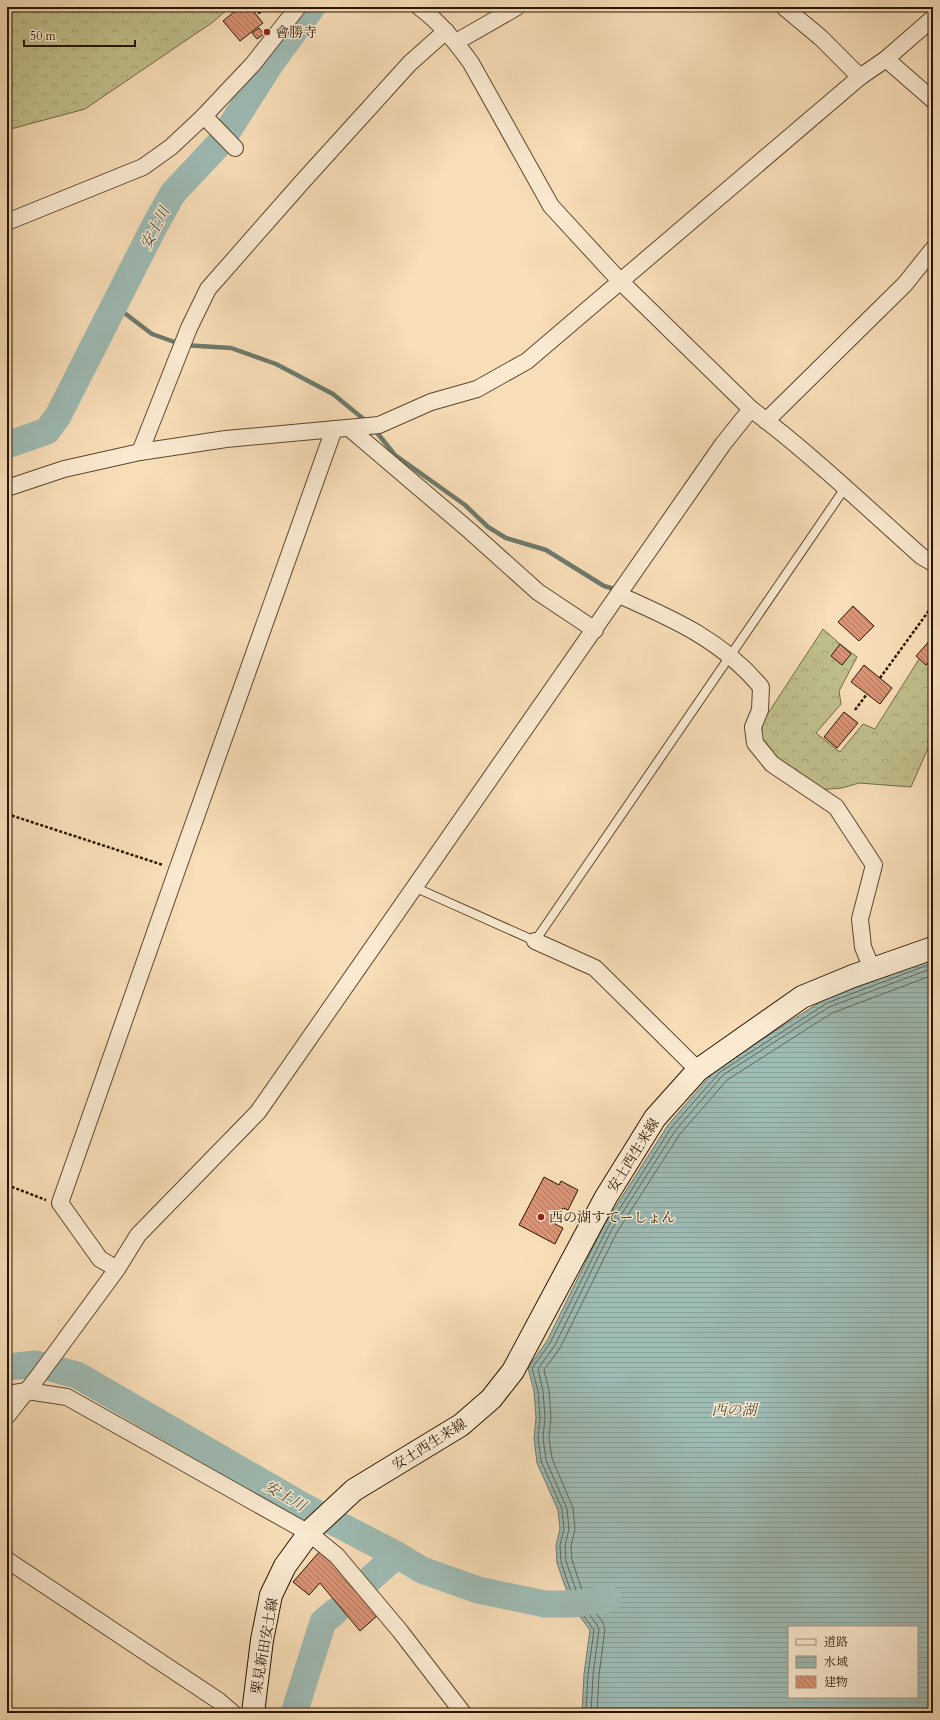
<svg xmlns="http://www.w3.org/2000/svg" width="940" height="1720" font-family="Cardo,'Noto Serif JP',serif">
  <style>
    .forest { fill: url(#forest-crowns); stroke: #736a46 }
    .water { fill: url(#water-rules); stroke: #6e796c; fill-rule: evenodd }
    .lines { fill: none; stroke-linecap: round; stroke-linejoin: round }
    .shore { stroke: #62685a; stroke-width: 1 }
    .stream { stroke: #6e796c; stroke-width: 4.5 }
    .river { stroke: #9ebbb4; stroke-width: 27 }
    .building { fill: url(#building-back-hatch); stroke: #261500 }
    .service-casing { stroke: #5a472e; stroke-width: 10 }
    .minor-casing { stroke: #5a472e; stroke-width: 18 }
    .secondary-casing { stroke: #261500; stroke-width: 24 }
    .path { stroke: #261500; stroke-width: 2.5; stroke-dasharray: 3 2; stroke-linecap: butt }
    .service { stroke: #faead1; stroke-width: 8 }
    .minor { stroke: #faead1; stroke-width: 16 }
    .secondary { stroke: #faead1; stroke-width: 22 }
    .poi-dot { fill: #8f2418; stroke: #faead1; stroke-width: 1.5 }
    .labels { text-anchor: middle; stroke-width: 3; stroke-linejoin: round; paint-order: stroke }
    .poi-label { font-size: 14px; fill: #261500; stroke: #faead1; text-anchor: start }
    .street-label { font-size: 14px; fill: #261500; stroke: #faead1 }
    .water-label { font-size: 15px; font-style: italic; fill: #504f3f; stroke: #faead1 }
  </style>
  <defs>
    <pattern id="forest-crowns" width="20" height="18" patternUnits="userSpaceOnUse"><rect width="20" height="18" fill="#c0c08c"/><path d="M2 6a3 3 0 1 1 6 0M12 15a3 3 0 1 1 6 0" fill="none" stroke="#a5a477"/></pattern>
    <pattern id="water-rules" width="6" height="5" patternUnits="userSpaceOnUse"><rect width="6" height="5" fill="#9ebbb4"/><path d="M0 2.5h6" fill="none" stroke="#88a099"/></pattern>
    <pattern id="building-back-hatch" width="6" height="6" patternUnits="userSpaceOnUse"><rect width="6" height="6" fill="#dc9374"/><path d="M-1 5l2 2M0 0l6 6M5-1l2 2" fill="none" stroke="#b2775d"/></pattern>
  </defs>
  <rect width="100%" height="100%" fill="#f8deb8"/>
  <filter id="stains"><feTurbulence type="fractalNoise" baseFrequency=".005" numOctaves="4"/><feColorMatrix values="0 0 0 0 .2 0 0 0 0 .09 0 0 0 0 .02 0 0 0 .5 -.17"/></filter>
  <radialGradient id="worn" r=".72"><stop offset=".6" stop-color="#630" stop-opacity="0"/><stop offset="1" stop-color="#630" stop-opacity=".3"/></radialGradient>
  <g class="forest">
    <polygon points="7,7 230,7 213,22 85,109 7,130"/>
    <polygon points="823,629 840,644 857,657 839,691 841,704 816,733 840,752 863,724 875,729 933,637 933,737 911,787 859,783 842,788 816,790 776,763 760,743 763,721"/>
  </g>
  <path class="water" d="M933,959v754h-351l2,-39 6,-44 -18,-24 -15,-43 -1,-18 4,-16 -2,-19 -21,-47 -3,-25 2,-20 -2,-27 -6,-23 19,-27 57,-116 64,-100 49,-57 108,-69zM789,1627h128v70h-128z"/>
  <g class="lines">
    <g class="shore">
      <polyline points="586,1713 588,1674 594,1630 575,1604 561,1562 560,1545 564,1529 562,1509 541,1461 538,1438 540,1418 538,1391 532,1368 550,1343 608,1227 671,1128 720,1072 827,1003 933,963"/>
      <polyline points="591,1713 593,1675 599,1629 597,1625 580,1602 566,1561 565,1546 569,1529 567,1509 546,1460 543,1438 545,1418 543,1391 538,1369 555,1345 612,1229 675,1131 723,1075 829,1007 933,968"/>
      <polyline points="597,1713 599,1675 605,1629 602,1621 585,1599 572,1560 571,1546 575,1529 573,1508 552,1458 549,1438 551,1418 549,1390 544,1370 560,1348 617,1232 680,1134 727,1080 832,1013 933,975"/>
    </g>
    <g class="stream">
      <polyline points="114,305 152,334 183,345 231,348 276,364 333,394 366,421"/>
      <polyline points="374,429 395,455 465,505 488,527 506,538 546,550 604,586 618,590"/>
    </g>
    <g class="river">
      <polyline points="7,445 47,431 58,416 155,225 173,193 220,143 271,63 312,7"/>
      <polyline points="7,1367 36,1364 77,1375 303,1506 397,1555 422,1570 478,1590 545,1604 574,1604 608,1599"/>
      <polyline points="370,1579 397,1555"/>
      <polyline points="294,1713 323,1622 336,1611"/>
    </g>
  </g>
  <g class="building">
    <polygon points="240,7 250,7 263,23 240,41 223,21"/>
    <polygon points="259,28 264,34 257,39 252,33"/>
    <polygon points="853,606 874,626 859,641 838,622"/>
    <polygon points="933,637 933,657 926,665 916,656"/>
    <polygon points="840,644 851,654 842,665 831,656"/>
    <polygon points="864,665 892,688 880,704 851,682"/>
    <polygon points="844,712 858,723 837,748 824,737"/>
    <polygon points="544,1177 559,1185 561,1181 578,1190 568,1210 563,1208 555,1224 563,1228 555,1244 519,1225"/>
    <polygon points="320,1551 334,1564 378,1615 360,1631 320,1583 309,1595 293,1582"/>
  </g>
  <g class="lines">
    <defs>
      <polyline id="service" points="414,887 535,941 845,488"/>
      <g id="minor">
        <path d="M419,7c21,15 37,35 52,56l80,143 69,75 131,128c60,45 115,98 170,147l12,7"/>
        <polyline points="784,7 821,38 860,77"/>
        <polyline points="456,42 517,7"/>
        <polyline points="886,59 933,18"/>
        <polyline points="204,116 235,148"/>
        <polyline points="7,222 143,167 171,147 204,116 253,64 298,7"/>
        <polyline points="766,421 905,284 933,249"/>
        <polyline points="349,428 470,531 538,592 595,630"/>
        <polyline points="140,452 189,328 208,289 303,181 410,63 446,31"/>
        <polyline points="7,488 64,469 140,452 226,439 379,425 431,402 477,389 527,361 860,77 886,59 933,100"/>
        <path d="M619,595c54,24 103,45 142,92l-1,23 -7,17 2,16 17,21 64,43 38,58 -14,54 3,28 9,22"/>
        <polyline points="535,941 595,968 698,1070"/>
        <polyline points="117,1269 100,1259 60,1203 177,870 334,429"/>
        <polyline points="7,1394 27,1391 67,1397 309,1533 337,1556 400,1631 463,1713"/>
        <polyline points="7,1416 37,1378 117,1269 138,1235 258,1112 723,444 751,409"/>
        <polyline points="7,1560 219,1701 233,1713"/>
      </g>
      <polyline id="secondary" points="253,1713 262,1640 271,1595 285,1566 312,1529 354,1490 461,1425 491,1399 513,1371 606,1197 655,1118 698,1070 802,997 853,976 933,948"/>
    </defs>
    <use href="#service" class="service-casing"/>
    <use href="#minor" class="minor-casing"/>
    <use href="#secondary" class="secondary-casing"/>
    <g class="path">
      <polyline points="258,13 271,7"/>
      <polyline points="880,678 933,605"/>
      <polyline points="855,710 867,694"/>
      <polyline points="7,814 163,865"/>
      <polyline points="7,1185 46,1200"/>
    </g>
    <use href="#service" class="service"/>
    <use href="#minor" class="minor"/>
    <use href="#secondary" class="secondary"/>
  </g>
  <g class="poi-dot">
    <circle cx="267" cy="32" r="4"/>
    <circle cx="541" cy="1217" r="4"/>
  </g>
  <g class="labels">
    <g class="poi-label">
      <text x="275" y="37">會勝寺</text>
      <text x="549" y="1222">西の湖すてーしょん</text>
    </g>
    <g class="street-label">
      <text transform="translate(633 1155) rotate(-58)" y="5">安土西生来線</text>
      <text transform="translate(429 1444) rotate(-32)" y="5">安土西生来線</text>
      <text transform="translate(264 1646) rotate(-80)" y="5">栗見新田安土線</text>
    </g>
    <g class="water-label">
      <text transform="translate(155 228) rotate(-63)" y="5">安土川</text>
      <text x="734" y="1415">西の湖</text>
      <text transform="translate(285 1496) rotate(30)" y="5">安土川</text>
    </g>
  </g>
  <rect width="940" height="1720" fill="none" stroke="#f8deb8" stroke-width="24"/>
  <rect x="8" y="8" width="924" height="1704" fill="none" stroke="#261500" stroke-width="2"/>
  <rect x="12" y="12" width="916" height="1696" fill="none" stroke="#261500"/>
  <rect x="788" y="1626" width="130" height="72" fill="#faead1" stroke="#a5957d"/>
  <rect x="796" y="1639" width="20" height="6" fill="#faead1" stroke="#a5957d"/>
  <text x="824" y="1646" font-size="12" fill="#261500">道路</text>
  <rect x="796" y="1656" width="20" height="12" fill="url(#water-rules)" stroke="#a5957d"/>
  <text x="824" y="1666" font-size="12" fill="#261500">水域</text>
  <rect x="796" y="1676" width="20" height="12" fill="url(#building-back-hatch)" stroke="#a5957d"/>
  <text x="824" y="1686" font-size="12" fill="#261500">建物</text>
  <path d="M24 40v6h111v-6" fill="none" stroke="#261500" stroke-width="2"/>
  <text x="30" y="40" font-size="12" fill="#261500" stroke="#faead1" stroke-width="3" paint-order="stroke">50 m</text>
  <rect width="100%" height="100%" filter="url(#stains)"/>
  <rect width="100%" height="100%" fill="url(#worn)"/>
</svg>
